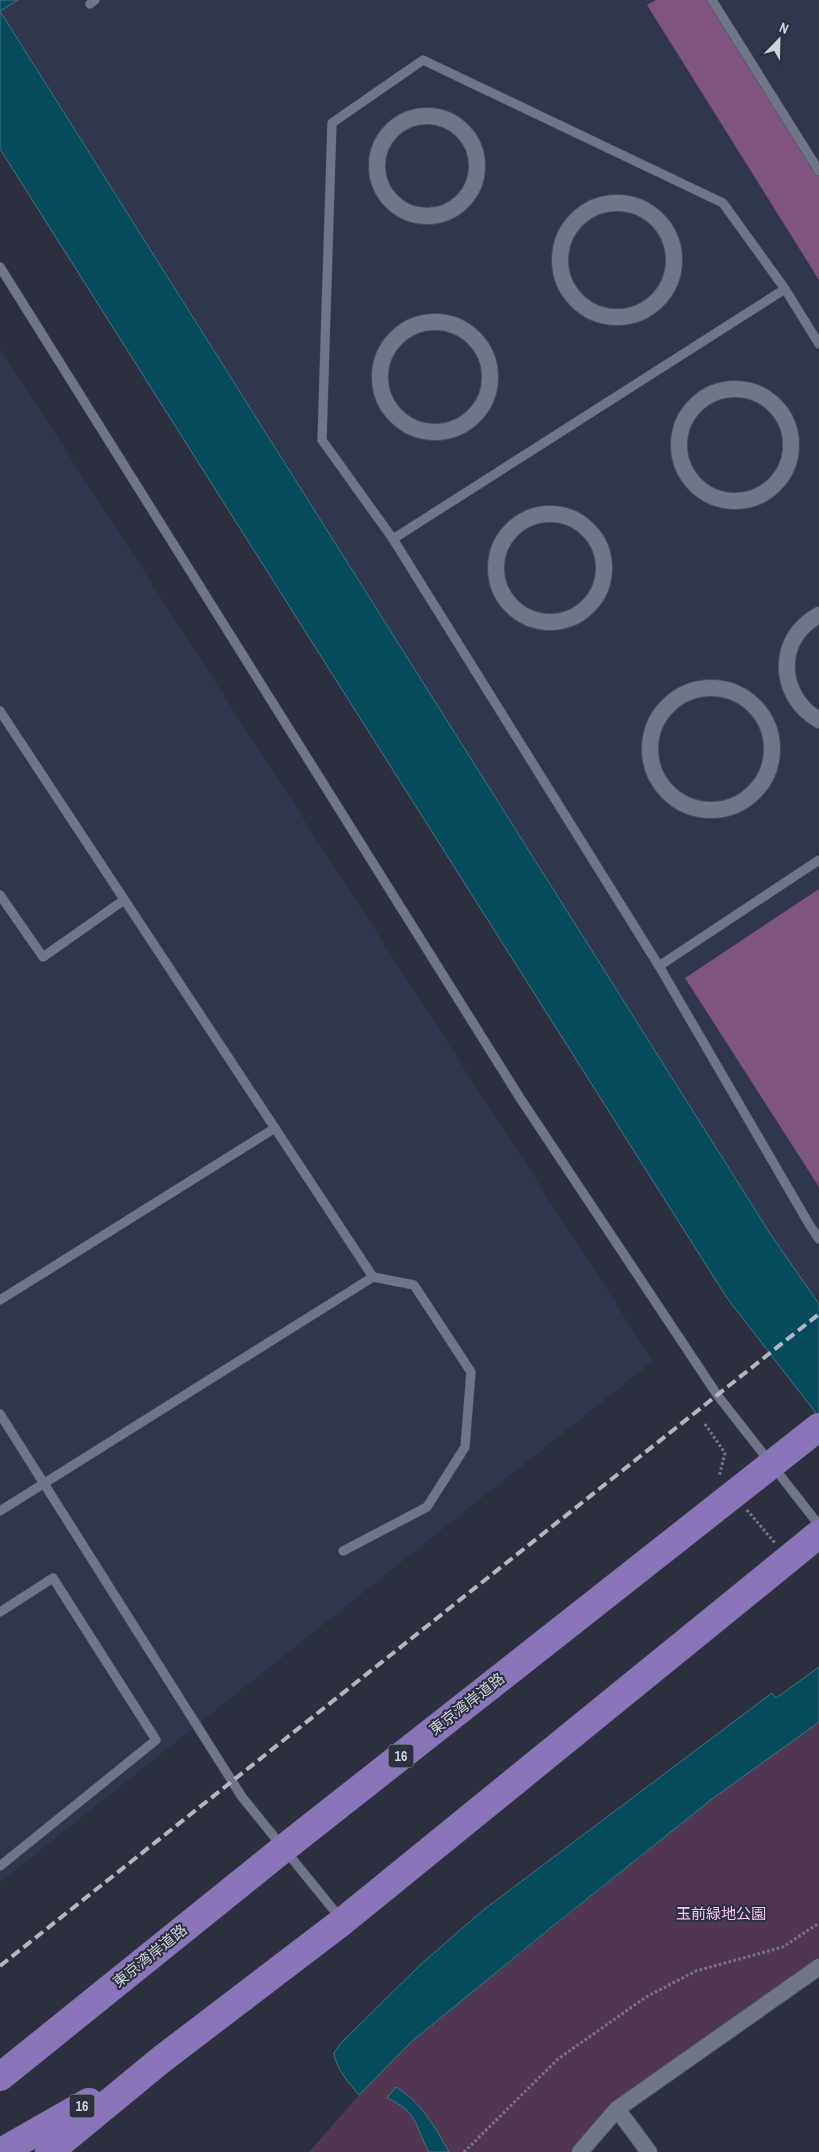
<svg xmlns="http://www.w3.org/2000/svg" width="819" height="2152" font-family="'Archivo Narrow','Noto Sans JP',sans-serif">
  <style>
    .built { fill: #30364b }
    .green { fill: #513651 }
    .forest { fill: #7f5580 }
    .water { fill: #054b5b; stroke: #427482 }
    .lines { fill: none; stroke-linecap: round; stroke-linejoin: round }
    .service-casing { stroke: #494c59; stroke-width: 10 }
    .minor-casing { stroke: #494c59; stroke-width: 18 }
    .trunk-casing { stroke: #494c59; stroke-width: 29 }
    .path { stroke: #767986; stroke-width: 3; stroke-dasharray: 2.5 2.5; stroke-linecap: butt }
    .service { stroke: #707587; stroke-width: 9 }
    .minor { stroke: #707587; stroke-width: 16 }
    .trunk { stroke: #8a74ba; stroke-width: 28 }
    .rail { stroke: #b3b6c1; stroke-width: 4; stroke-dasharray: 10 5; stroke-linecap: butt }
    .labels { text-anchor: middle; stroke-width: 4; stroke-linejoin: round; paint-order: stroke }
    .shield { fill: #2b2f3e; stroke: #9ea2ad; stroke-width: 1 }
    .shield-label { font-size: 14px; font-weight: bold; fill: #d0d3dd }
    .street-label { font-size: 15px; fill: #d0d3dd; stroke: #2b2f3e }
    .park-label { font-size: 15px; fill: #f8c3f8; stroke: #2b2f3e }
  </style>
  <rect width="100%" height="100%" fill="#2b2f3e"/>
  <g class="built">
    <polygon points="18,0 819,0 819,1294 814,1298 771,1235 0,10"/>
    <polygon points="0,348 653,1361 0,1883"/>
  </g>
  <polygon class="green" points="819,1722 819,1960 573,2152 309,2152 359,2095 411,2042 712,1799"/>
  <g class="forest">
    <polygon points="656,0 709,0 819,174 819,280 647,5"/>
    <polygon points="819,889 819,1187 685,978"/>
  </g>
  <g class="water">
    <polygon points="0,0 18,0 0,11 771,1235 819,1304 819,1417 727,1298 0,149"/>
    <path d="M819,1667v55l-107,77 -165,132 -136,111 -52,53c-10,-12 -23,-26 -25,-42l7,-10 78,-77 63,-55 290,-218 4,5z"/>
    <path d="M396,2087c25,15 39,40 53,65h-20c-15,-27 -10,-40 -42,-54z"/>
  </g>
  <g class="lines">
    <defs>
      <g id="service">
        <polyline points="712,0 819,171"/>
        <polyline points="90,4 95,0"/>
        <polyline points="0,267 520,1098 718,1396 819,1525"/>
        <polyline points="819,344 785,289 723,203 423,60 332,123 322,440 393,539 659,966 809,1224 819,1239"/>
        <polyline points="393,539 785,289"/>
        <polyline points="0,711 373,1277 0,1511"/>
        <polyline points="0,895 43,957 124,900"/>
        <polyline points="659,966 819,860"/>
        <polyline points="0,1300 275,1128"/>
        <polyline points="0,1414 242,1797 341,1919"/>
        <polyline points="343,1551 427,1507 465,1447 471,1372 414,1285 373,1277"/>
        <polyline points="0,1612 53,1578 156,1740 0,1866"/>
      </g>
      <g id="minor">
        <circle cx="427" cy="166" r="50"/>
        <circle cx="617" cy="260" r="57"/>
        <circle cx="435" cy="377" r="55"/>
        <circle cx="735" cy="445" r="56"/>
        <circle cx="550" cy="568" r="54"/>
        <path d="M819,615c-44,23 -42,81 0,105"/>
        <circle cx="711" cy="749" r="61"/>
        <polyline points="617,2109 649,2152"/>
        <polyline points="580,2152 617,2109 819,1967"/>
      </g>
      <g id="trunk">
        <polyline points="0,2077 283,1849 819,1427"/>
        <polyline points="1,2152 89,2102"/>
        <polyline points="49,2152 162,2059 343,1921 819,1534"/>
      </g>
    </defs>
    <use href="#service" class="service-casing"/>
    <use href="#minor" class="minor-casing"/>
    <use href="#trunk" class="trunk-casing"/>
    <g class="path">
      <polyline points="705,1424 725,1453 719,1477"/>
      <polyline points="747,1510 775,1543"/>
      <polyline points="464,2152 558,2059 646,1997 696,1971 783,1947 819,1923"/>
    </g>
    <use href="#service" class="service"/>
    <use href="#minor" class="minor"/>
    <use href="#trunk" class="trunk"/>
    <polyline class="rail" points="0,1966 819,1314"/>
  </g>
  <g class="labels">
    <g class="shield">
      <rect x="388.5" y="1744.5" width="25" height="23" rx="4"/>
      <rect x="69.5" y="2094.5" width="25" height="23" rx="4"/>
    </g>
    <g class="shield-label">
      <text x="401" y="1761">16</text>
      <text x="82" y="2111">16</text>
    </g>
    <g class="street-label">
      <text transform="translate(467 1704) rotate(-38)" y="5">東京湾岸道路</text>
      <text transform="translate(150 1956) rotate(-39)" y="5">東京湾岸道路</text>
    </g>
    <g class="park-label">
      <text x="721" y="1919">玉前緑地公園</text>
    </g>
  </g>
  <g transform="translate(779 40) rotate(23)" stroke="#2b2f3e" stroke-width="4" paint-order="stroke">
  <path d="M0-4L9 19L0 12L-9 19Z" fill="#d0d3dd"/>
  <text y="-8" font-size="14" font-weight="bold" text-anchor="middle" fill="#d0d3dd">N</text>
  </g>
</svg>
